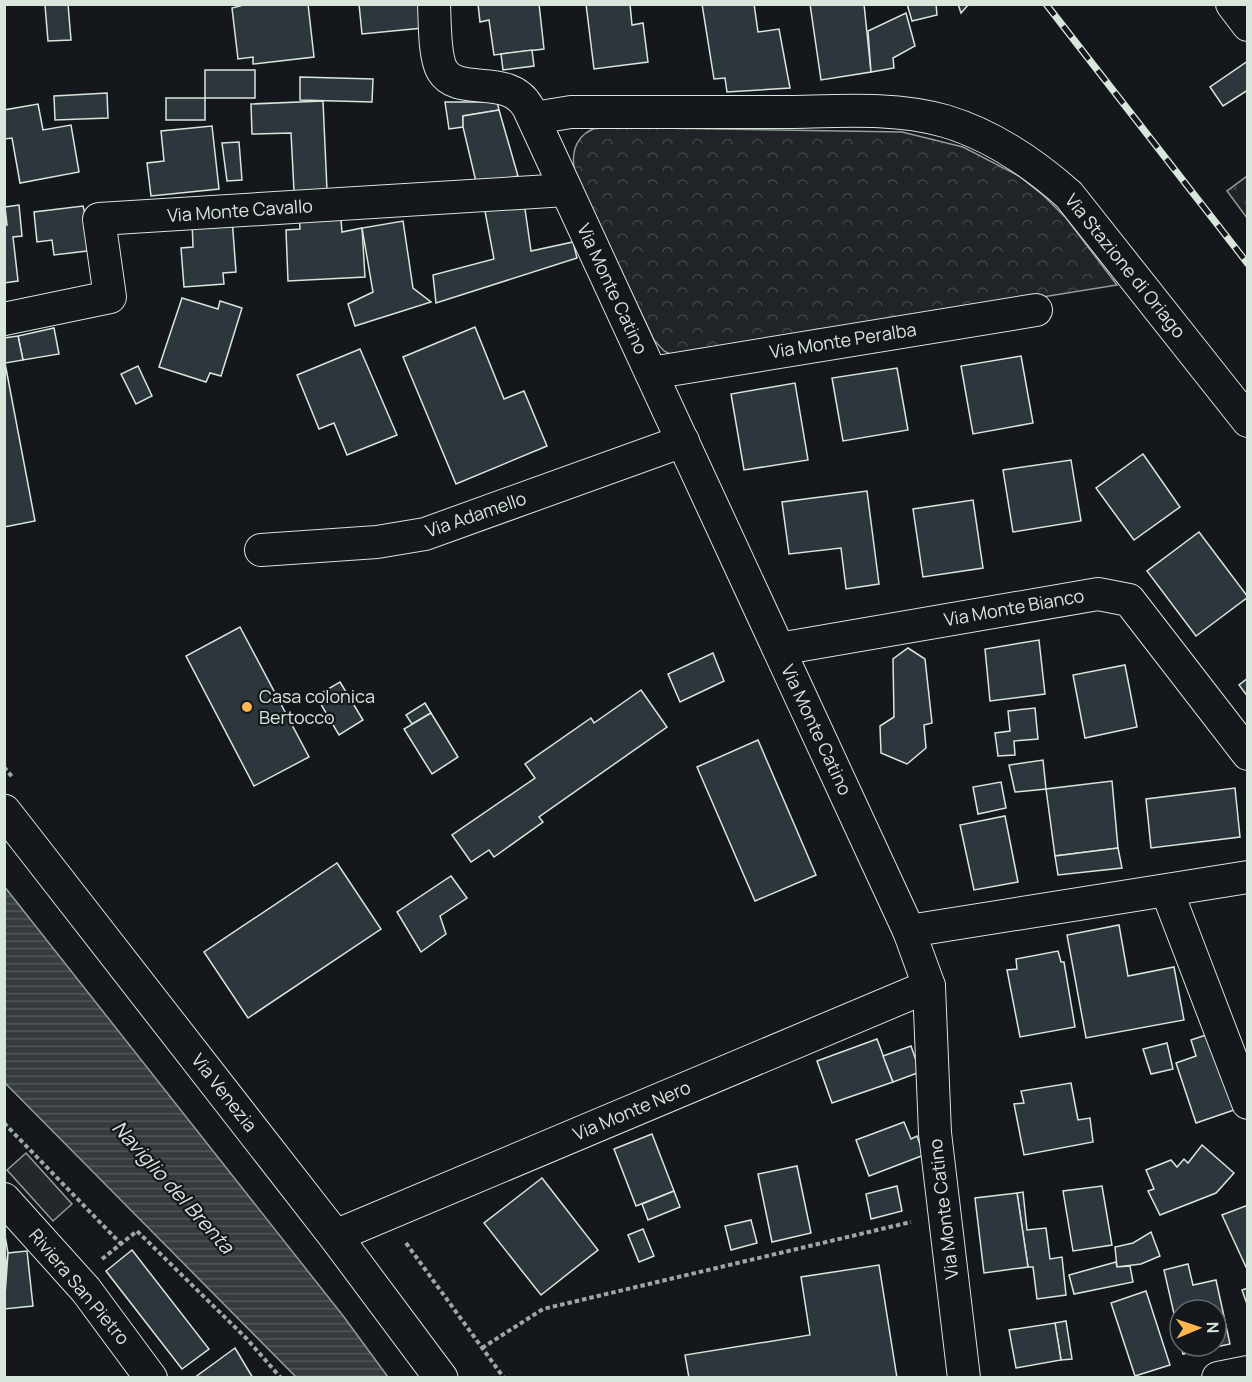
<svg xmlns="http://www.w3.org/2000/svg" width="1252" height="1382" font-family="Manrope,sans-serif">
  <style>
    .grass { fill: url(#grass-tufts); stroke: #939e99; stroke-width: 1.5 }
    .park { fill: url(#park-crowns); stroke: #939e99; stroke-width: 1.5 }
    .parking { fill: #24282b; stroke: #939e99; stroke-width: 1.5 }
    .water { fill: url(#water-rules); stroke: #939e99; stroke-width: 1.5 }
    .building { fill: #2c363c; stroke: #d8e6dc; stroke-width: 1.5 }
    .lines { fill: none; stroke-linecap: round; stroke-linejoin: round }
    .street-casing { stroke: #d8e6dc; stroke-width: 34 }
    .primary-casing { stroke: #d8e6dc; stroke-width: 35 }
    .path { stroke: #9da8a2; stroke-width: 4; stroke-dasharray: 4.5 3; stroke-linecap: butt }
    .street { stroke: #14181c; stroke-width: 32 }
    .primary { stroke: #14181c; stroke-width: 33 }
    .rail-casing { stroke: #d8e6dc; stroke-width: 7 }
    .rail { stroke: #14181c; stroke-width: 4.5; stroke-dasharray: 14; stroke-linecap: butt }
    .poi-dot { fill: #ffb74d; stroke: #14181c; stroke-width: 2 }
    .labels { text-anchor: middle; stroke-width: 4.5; stroke-linejoin: round; paint-order: stroke }
    .street-label { font-size: 18px; fill: #d8e6dc; stroke: #14181c }
    .poi-label { font-size: 18px; fill: #d8e6dc; stroke: #14181c; text-anchor: start }
    .water-label { font-size: 20px; font-style: italic; fill: #d8e6dc; stroke: #14181c }
  </style>
  <defs>
    <pattern id="grass-tufts" width="24" height="20" patternUnits="userSpaceOnUse" patternTransform="scale(1.5)"><rect width="24" height="20" fill="#202428"/><path d="M3 7l-1-3M5 7V3M7 7l1-3M15 17l-1-3M17 17v-4M19 17l1-3" fill="none" stroke="#404447"/></pattern>
    <pattern id="park-crowns" width="20" height="18" patternUnits="userSpaceOnUse" patternTransform="scale(1.5)"><rect width="20" height="18" fill="#202428"/><path d="M2 6a3 3 0 1 1 6 0M12 15a3 3 0 1 1 6 0" fill="none" stroke="#404447"/></pattern>
    <pattern id="water-rules" width="6" height="5" patternUnits="userSpaceOnUse" patternTransform="scale(1.5)"><rect width="6" height="5" fill="#363b3e"/><path d="M0 2.5h6" fill="none" stroke="#525759"/></pattern>
  </defs>
  <rect width="100%" height="100%" fill="#14181c"/>
  <polygon class="grass" points="1247,176 1247,175 1247,218 1227,191"/>
  <path class="park" d="M600,127l302,5 61,15 56,29 25,20 22,22 51,67 -443,71 -10,-5 -10,-11 -79,-167c-5,-22 2,-41 25,-46z"/>
  <polygon class="parking" points="26,1153 72,1204 53,1221 7,1170"/>
  <polygon class="water" points="4,886 344,1317 388,1377 296,1377 5,1083"/>
  <g class="building">
    <polygon points="68,4 71,40 48,41 45,5"/>
    <polygon points="247,4 308,4 314,57 253,64 253,57 238,59 232,8"/>
    <polygon points="359,4 421,4 423,28 362,34"/>
    <polygon points="478,4 539,4 544,49 494,55 489,20 480,22"/>
    <polygon points="586,4 630,4 632,25 643,23 648,62 594,69"/>
    <polygon points="702,4 754,4 758,32 779,29 790,88 727,92 725,78 714,79"/>
    <polygon points="810,4 864,4 871,72 821,80"/>
    <polygon points="907,4 936,4 937,15 912,21"/>
    <polygon points="958,4 969,4 961,13"/>
    <polygon points="906,13 915,46 893,58 894,68 871,72 868,31"/>
    <polygon points="532,50 534,66 503,70 501,54"/>
    <polygon points="1248,61 1248,90 1223,106 1210,87"/>
    <rect x="205" y="70" width="50" height="28"/>
    <polygon points="300,77 373,79 372,102 300,100"/>
    <polygon points="107,93 108,118 55,120 54,96"/>
    <rect x="166" y="98" width="39" height="22"/>
    <polygon points="323,101 327,190 294,191 291,133 252,134 251,104"/>
    <polygon points="445,102 497,102 499,110 463,116 463,127 449,129"/>
    <polygon points="38,104 43,130 71,125 79,172 20,183 12,138 4,139 4,110"/>
    <polygon points="499,110 518,176 477,186 463,127 463,116"/>
    <polygon points="212,126 219,189 151,196 147,163 164,161 161,131"/>
    <polygon points="239,142 242,180 227,181 222,143"/>
    <polygon points="524,202 531,251 573,242 577,258 436,303 433,275 494,259 484,206"/>
    <polygon points="19,205 22,236 13,237 18,281 4,283 4,225 7,225 5,207"/>
    <polygon points="83,206 95,250 54,255 52,240 37,242 34,212"/>
    <polygon points="340,208 342,232 362,228 365,277 288,281 286,230 300,229 299,210"/>
    <polygon points="232,218 236,272 223,273 224,284 184,287 181,248 193,247 192,221"/>
    <polygon points="403,221 413,288 431,302 355,326 348,304 373,292 362,228"/>
    <polygon points="182,298 218,309 220,301 242,308 221,376 210,373 206,382 159,367"/>
    <polygon points="475,327 504,399 524,391 547,446 456,484 403,357"/>
    <polygon points="54,328 59,354 23,360 18,336"/>
    <polygon points="18,336 23,360 5,363 35,521 4,527 4,338"/>
    <polygon points="360,349 397,435 347,455 334,423 319,429 297,375"/>
    <polygon points="1021,356 1033,423 973,434 961,366"/>
    <polygon points="138,366 152,396 136,404 121,374"/>
    <polygon points="897,368 908,430 843,441 832,378"/>
    <polygon points="795,383 808,460 744,470 731,394"/>
    <polygon points="1143,454 1180,507 1134,540 1096,488"/>
    <polygon points="1071,460 1081,521 1013,532 1003,470"/>
    <polygon points="867,491 879,584 846,589 841,548 789,554 782,502"/>
    <polygon points="973,500 983,568 923,577 913,509"/>
    <polygon points="1199,532 1248,597 1196,636 1147,571"/>
    <polygon points="240,627 309,757 254,786 186,656"/>
    <polygon points="1039,640 1045,694 990,701 985,649"/>
    <polygon points="908,648 925,659 932,723 924,725 926,748 907,764 881,753 880,726 894,717 893,659"/>
    <polygon points="713,653 724,681 680,702 668,674"/>
    <polygon points="1125,665 1137,727 1085,738 1073,675"/>
    <polygon points="1248,678 1248,697 1239,685"/>
    <polygon points="340,682 363,720 339,735 316,696"/>
    <polygon points="641,690 667,727 539,817 543,822 494,857 489,850 471,862 452,835 535,778 525,764 591,718 594,723"/>
    <polygon points="425,703 431,713 412,724 406,715"/>
    <polygon points="1035,708 1038,739 1014,741 1015,755 998,756 995,733 1010,731 1008,711"/>
    <polygon points="431,713 458,757 432,774 404,729"/>
    <polygon points="758,740 816,875 755,901 697,767"/>
    <polygon points="1043,760 1046,789 1015,792 1009,765"/>
    <polygon points="1112,781 1118,848 1055,856 1046,789"/>
    <polygon points="1001,782 1006,808 978,814 973,787"/>
    <polygon points="1235,788 1240,837 1151,848 1146,799"/>
    <polygon points="1005,816 1018,882 974,890 960,825"/>
    <polygon points="1118,848 1122,868 1058,875 1055,856"/>
    <polygon points="337,863 381,929 248,1018 204,952"/>
    <polygon points="451,876 467,898 440,916 446,934 421,952 397,912"/>
    <polygon points="1119,925 1128,976 1174,967 1184,1020 1086,1038 1067,935"/>
    <polygon points="1058,951 1061,962 1064,962 1075,1027 1020,1037 1007,970 1017,969 1016,959"/>
    <polygon points="1212,1033 1237,1109 1196,1123 1176,1063 1196,1056 1191,1040"/>
    <polygon points="877,1039 893,1082 832,1103 817,1061"/>
    <polygon points="1167,1043 1173,1069 1151,1074 1143,1049"/>
    <polygon points="911,1046 920,1072 893,1082 883,1056"/>
    <polygon points="1071,1083 1078,1120 1090,1118 1093,1142 1024,1155 1014,1104 1024,1103 1021,1091"/>
    <polygon points="904,1122 911,1139 917,1136 924,1155 869,1176 856,1140"/>
    <polygon points="652,1134 674,1191 636,1206 614,1149"/>
    <polygon points="1202,1145 1234,1173 1216,1193 1160,1215 1148,1191 1154,1189 1146,1170 1171,1160 1177,1167 1184,1159 1188,1163"/>
    <polygon points="797,1166 811,1233 772,1242 758,1174"/>
    <polygon points="542,1178 598,1250 541,1295 484,1223"/>
    <polygon points="897,1186 902,1211 871,1219 866,1194"/>
    <polygon points="1102,1186 1112,1245 1073,1251 1063,1191"/>
    <polygon points="674,1191 680,1207 648,1220 642,1204"/>
    <polygon points="1023,1192 1027,1230 1046,1228 1050,1259 1062,1257 1066,1295 1037,1299 1033,1267 1028,1267 1017,1193"/>
    <polygon points="1017,1193 1028,1267 984,1273 975,1198"/>
    <polygon points="1248,1205 1248,1266 1246,1267 1222,1215"/>
    <polygon points="751,1220 757,1243 731,1250 725,1226"/>
    <polygon points="643,1229 654,1256 639,1262 628,1235"/>
    <polygon points="4,1230 8,1253 4,1281"/>
    <polygon points="1151,1232 1160,1256 1141,1264 1117,1267 1115,1247 1133,1243"/>
    <polygon points="132,1250 209,1349 182,1369 106,1271"/>
    <polygon points="27,1251 33,1306 4,1309 8,1253"/>
    <polygon points="1116,1262 1117,1267 1130,1266 1133,1282 1074,1294 1069,1275"/>
    <polygon points="1188,1264 1193,1285 1216,1280 1230,1344 1183,1354 1181,1346 1216,1346 1216,1310 1180,1310 1180,1340 1164,1270"/>
    <polygon points="879,1265 897,1378 689,1378 685,1355 810,1335 801,1277"/>
    <polygon points="1248,1288 1248,1307 1242,1290"/>
    <polygon points="1146,1291 1170,1365 1135,1376 1111,1303"/>
    <polygon points="1066,1321 1072,1359 1061,1360 1055,1323"/>
    <polygon points="1055,1323 1061,1360 1016,1368 1009,1330"/>
    <polygon points="235,1348 253,1378 194,1378"/>
  </g>
  <g class="lines">
    <defs>
      <g id="street">
        <path d="M434,4c1,17 0,52 8,66 16,28 66,2 86,37l381,824 20,55 6,147 29,245"/>
        <polyline points="1232,4 1248,25"/>
        <path d="M534,118l37,-6c73,0 146,0 219,0 52,-1 105,-5 155,9 47,14 88,42 124,74l179,226"/>
        <polyline points="4,319 110,297 99,219 566,190"/>
        <polyline points="651,373 1036,310"/>
        <polyline points="261,550 377,542 425,534 683,441"/>
        <polyline points="779,649 1098,594 1129,600 1248,754"/>
        <polyline points="1167,891 1248,1103"/>
        <polyline points="909,931 1248,877"/>
        <polyline points="4,1199 86,1290 151,1378"/>
        <polyline points="335,1236 929,986"/>
        <polyline points="1218,1378 1248,1372"/>
      </g>
      <polyline id="primary" points="4,811 335,1236 441,1378"/>
    </defs>
    <use href="#street" class="street-casing"/>
    <use href="#primary" class="primary-casing"/>
    <g class="path">
      <polyline points="4,767 13,778"/>
      <polyline points="4,1123 121,1244"/>
      <polyline points="406,1243 504,1378"/>
      <polyline points="102,1259 137,1231 246,1338 281,1378"/>
      <polyline points="482,1348 543,1309 911,1222"/>
    </g>
    <use href="#street" class="street"/>
    <use href="#primary" class="primary"/>
    <defs>
      <polyline id="rail" points="1046,4 1248,264"/>
    </defs>
    <use href="#rail" class="rail-casing"/>
    <use href="#rail" class="rail"/>
  </g>
  <circle class="poi-dot" cx="247" cy="707" r="6"/>
  <g class="labels">
    <g class="street-label">
      <text transform="translate(240 211) rotate(-4)" y="6">Via Monte Cavallo</text>
      <text transform="translate(1125 266) rotate(51)" y="6">Via Stazione di Oriago</text>
      <text transform="translate(612 289) rotate(65)" y="6">Via Monte Catino</text>
      <text transform="translate(843 341) rotate(-9)" y="6">Via Monte Peralba</text>
      <text transform="translate(476 515) rotate(-19)" y="6">Via Adamello</text>
      <text transform="translate(1014 608) rotate(-10)" y="6">Via Monte Bianco</text>
      <text transform="translate(816 730) rotate(65)" y="6">Via Monte Catino</text>
      <text transform="translate(224 1093) rotate(52)" y="6">Via Venezia</text>
      <text transform="translate(632 1111) rotate(-23)" y="6">Via Monte Nero</text>
      <text transform="translate(944 1209) rotate(-97)" y="6">Via Monte Catino</text>
      <text transform="translate(79 1287) rotate(50)" y="6">Riviera San Pietro</text>
    </g>
    <g class="poi-label">
      <text x="259" y="703">Casa colonica<tspan x="259" dy="21">Bertocco</tspan></text>
    </g>
    <g class="water-label">
      <text transform="translate(173 1187) rotate(48)" y="7">Naviglio del Brenta</text>
    </g>
  </g>
  <rect width="1252" height="1382" fill="none" stroke="#d8e6dc" stroke-width="12"/>
  <g transform="translate(1198 1328) rotate(88)"><circle r="28" fill="#14181c" stroke="#626a69" stroke-width="1.5"/>
  <path d="M0-4.5L10 22L0 15L-10 22Z" fill="#ffb74d"/>
  <text y="-9" font-size="16" font-weight="bold" text-anchor="middle" fill="#d8e6dc">N</text>
  </g>
</svg>
